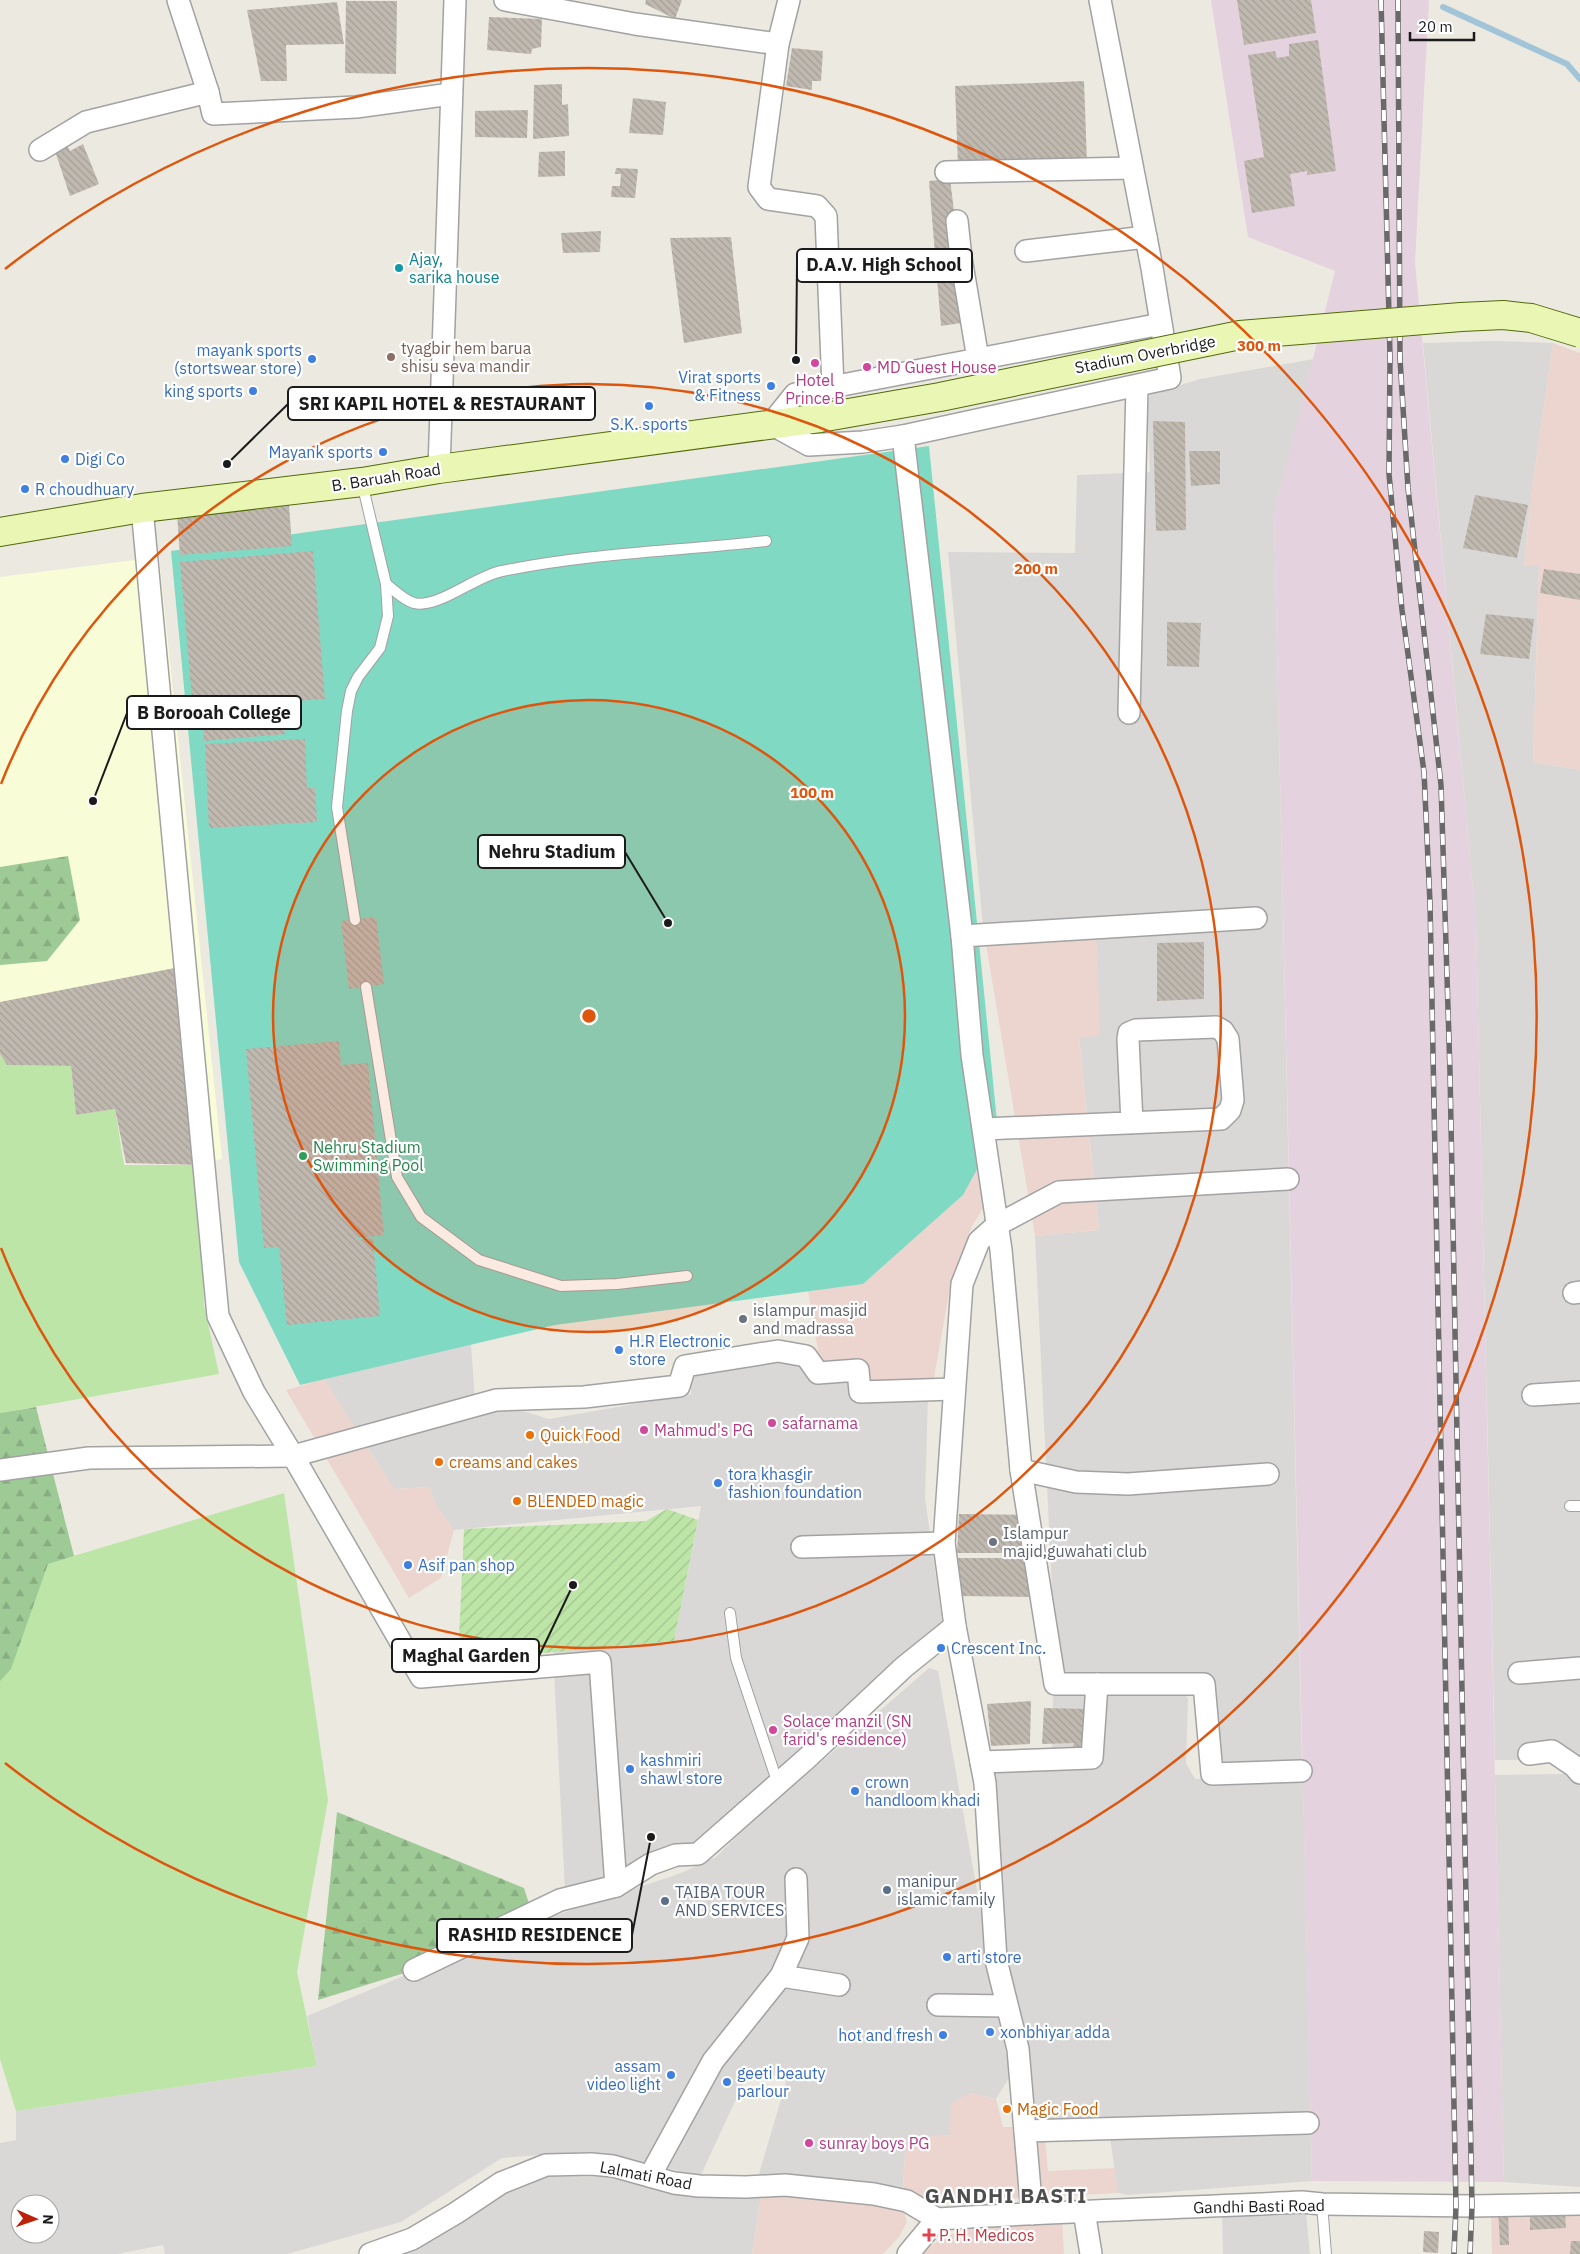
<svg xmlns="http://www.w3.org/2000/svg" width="1580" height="2254" font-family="'IBM Plex Sans',sans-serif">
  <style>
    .residential { fill: #d9d8d7; fill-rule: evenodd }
    .commercial { fill: #edd5cf }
    .industrial { fill: #e5d2df }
    .education { fill: #f8fdd8 }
    .grass { fill: #bde5a7 }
    .forest { fill: url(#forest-firs) }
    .garden { fill: url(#garden-furrows) }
    .pitch { fill: #80d9c3 }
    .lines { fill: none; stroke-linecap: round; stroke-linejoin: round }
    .stream { stroke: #a2c4d8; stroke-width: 6 }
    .building { fill: url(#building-back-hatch) }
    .lane-casing { stroke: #a2a2a2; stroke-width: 12 }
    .street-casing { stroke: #a2a2a2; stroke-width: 24 }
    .secondary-casing { stroke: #526a09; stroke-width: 30 }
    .lane { stroke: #fff; stroke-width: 10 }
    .street { stroke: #fff; stroke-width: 21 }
    .secondary { stroke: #e9f6b4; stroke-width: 28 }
    .rail-casing { stroke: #696969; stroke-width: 5.5 }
    .rail { stroke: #fff; stroke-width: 4; stroke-dasharray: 11; stroke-linecap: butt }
    .secondary-bridge-casing { stroke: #526a09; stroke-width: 30; stroke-linecap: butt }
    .secondary-bridge { stroke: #e9f6b4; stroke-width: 28 }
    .ring { fill: none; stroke: #de560d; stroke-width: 2.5 }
    .culture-dot { fill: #0f9aa8; stroke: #fff; stroke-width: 2 }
    .education-dot { fill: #8d6e63; stroke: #fff; stroke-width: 2 }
    .shop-dot { fill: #3f7fe0; stroke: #fff; stroke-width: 2 }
    .hotel-dot { fill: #d1479c; stroke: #fff; stroke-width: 2 }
    .leisure-dot { fill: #2e9e5b; stroke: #fff; stroke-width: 2 }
    .worship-dot { fill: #6b7280; stroke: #fff; stroke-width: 2 }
    .food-dot { fill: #e8710a; stroke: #fff; stroke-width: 2 }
    .service-dot { fill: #5c6f8a; stroke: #fff; stroke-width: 2 }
    .health-dot { fill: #e0444e; stroke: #fff; stroke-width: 2 }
    .labels { text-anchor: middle; stroke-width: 4.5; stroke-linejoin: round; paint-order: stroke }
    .culture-label { font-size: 16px; fill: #0d838f; stroke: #fff; text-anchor: start }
    .education-label { font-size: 16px; fill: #785e54; stroke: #fff; text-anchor: start }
    .shop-label { font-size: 16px; fill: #366cbe; stroke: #fff; text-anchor: start }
    .street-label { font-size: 16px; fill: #1b1b1b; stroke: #fff }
    .hotel-label { font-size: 16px; fill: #b23c85; stroke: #fff; text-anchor: start }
    .leisure-label { font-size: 16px; fill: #27864d; stroke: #fff; text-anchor: start }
    .worship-label { font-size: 16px; fill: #5b616d; stroke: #fff; text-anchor: start }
    .food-label { font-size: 16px; fill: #c56008; stroke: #fff; text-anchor: start }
    .service-label { font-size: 16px; fill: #4e5e75; stroke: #fff; text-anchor: start }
    .health-label { font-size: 16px; fill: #be3a42; stroke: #fff; text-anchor: start }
    .district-label { font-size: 21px; font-weight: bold; letter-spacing: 1px; fill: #4e4e4e; stroke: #fff }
    .centre { fill: #de560d; stroke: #fff; stroke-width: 2.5 }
    .ring-label { font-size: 15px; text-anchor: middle; font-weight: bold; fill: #de560d; stroke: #fff; stroke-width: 4.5; stroke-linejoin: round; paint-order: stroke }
    .leader { fill: none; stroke: #1b1b1b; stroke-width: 2 }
    .callout-dot { fill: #1b1b1b; stroke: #fff; stroke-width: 2 }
    .callout { fill: #fff; stroke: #1b1b1b; stroke-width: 2 }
    .callout-label { font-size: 18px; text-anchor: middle; font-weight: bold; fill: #1b1b1b }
  </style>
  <defs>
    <pattern id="forest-firs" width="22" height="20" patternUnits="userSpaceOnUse" patternTransform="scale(1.25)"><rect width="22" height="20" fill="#9eca96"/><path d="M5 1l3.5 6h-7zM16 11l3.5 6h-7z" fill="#88ad81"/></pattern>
    <pattern id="garden-furrows" width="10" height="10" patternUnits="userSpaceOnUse" patternTransform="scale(1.25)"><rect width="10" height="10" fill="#bde5a7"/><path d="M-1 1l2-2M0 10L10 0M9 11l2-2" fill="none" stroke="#a2c48f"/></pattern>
    <pattern id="building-back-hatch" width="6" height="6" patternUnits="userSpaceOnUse" patternTransform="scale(1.25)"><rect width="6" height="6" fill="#c0b9b0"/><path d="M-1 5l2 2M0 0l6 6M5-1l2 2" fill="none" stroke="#a49e97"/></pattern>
  </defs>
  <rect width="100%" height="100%" fill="#eceae0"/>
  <g class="residential">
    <polygon points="1495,341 1553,343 1533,481 1524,565 1539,566 1533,762 1580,770 1580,1774 1558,1760 1495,1760 1476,922 1423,343"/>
    <polygon points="1314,359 1274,514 1302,1766 1222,1768 1202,1695 1056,1673 1035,1236 1099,1230 1079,1036 1100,1036 983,927 948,552 1075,553 1077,475 1150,472 1147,405 1150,394 1200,379"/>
    <polygon points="471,1344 476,1412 510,1407 549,1419 691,1394 691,1376 781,1361 928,1396 925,1497 942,1621 937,1632 700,1843 565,1892 553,1650 674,1641 701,1506 454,1530 434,1502 430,1487 394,1489 324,1379"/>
    <path d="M929,1668l9,3 2,11 70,394 -14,23 -25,-6 -21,42 -44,4 -3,48 -145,-10 29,-98 -37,-10 -50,108 -43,-12 -103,-11 -52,4 -101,64 -114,32h-122l-2,-9 -46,9h-117v-111l16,-3v-29l301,-45 -10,-50 217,-90 157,-53 35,-16 27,-27zM20,2204h30v30h-30z"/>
    <polygon points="1053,1686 1183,1691 1188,1699 1186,1763 1195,1779 1303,1778 1312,2181 1128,2195 1118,2193 1108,2124 1029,2127 983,1767 1052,1760"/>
    <polygon points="1565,1774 1580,1786 1580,2187 1504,2182 1495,1775"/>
    <polygon points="550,2176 606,2177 761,2196 752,2254 397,2254 493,2198 526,2181"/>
    <polygon points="1306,2212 1310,2254 1223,2254 1222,2214"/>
  </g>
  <g class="commercial">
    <polygon points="1553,343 1580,353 1580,770 1533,762 1539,566 1524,566 1533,481"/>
    <polygon points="1096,926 1100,1036 1079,1037 1099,1230 1035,1236 983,927"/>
    <polygon points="977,1168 985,1205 972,1226 951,1282 933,1384 870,1386 865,1361 854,1360 820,1363 808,1291 863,1284 963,1195"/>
    <polygon points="324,1379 394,1489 430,1487 434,1502 454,1530 441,1578 409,1598 286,1390"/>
    <polygon points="971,2093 996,2099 1003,2127 1044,2126 1048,2171 1115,2168 1118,2193 926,2203 917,2197 903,2187 906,2139 950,2135 951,2103"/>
    <polygon points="761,2196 841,2198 904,2211 907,2222 899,2237 883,2254 752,2254"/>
    <polygon points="1491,2211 1580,2211 1580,2254 1492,2254"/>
    <polygon points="1062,2217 1064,2254 919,2254 938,2241 965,2228"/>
  </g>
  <polygon class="industrial" points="1211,0 1429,0 1415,262 1476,922 1504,2182 1312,2181 1274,514 1335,271 1248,237"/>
  <polygon class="education" points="159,557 222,1159 199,1165 126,1163 115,1109 76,1115 71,1066 7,1065 0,1054 0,577"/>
  <g class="grass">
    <polygon points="0,1054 7,1065 71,1066 76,1115 115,1109 124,1165 199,1165 204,1305 219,1374 0,1413"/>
    <polygon points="284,1493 328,1800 297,1972 317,2066 16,2111 0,2059 0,1578"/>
  </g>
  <g class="forest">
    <polygon points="68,856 80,920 47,961 0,965 0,867"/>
    <polygon points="36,1407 74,1556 48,1564 11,1669 0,1681 0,1413"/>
    <polygon points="337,1812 524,1888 532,1913 414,1970 318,2000"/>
  </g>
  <polygon class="garden" points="667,1509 698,1520 674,1641 458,1661 464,1529 646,1521"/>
  <polygon class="pitch" points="929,446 998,1131 963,1195 863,1284 555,1325 300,1385 239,1262 171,551"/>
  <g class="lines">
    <polyline class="stream" points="1443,7 1567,64 1580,79"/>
  </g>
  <g class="building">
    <polygon points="646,0 682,0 675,19 645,4"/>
    <polygon points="1237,0 1311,0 1316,33 1244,45"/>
    <polygon points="346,1 397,1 396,74 345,73"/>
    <polygon points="337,2 344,44 286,45 287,81 261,81 247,10"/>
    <polygon points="489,17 542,19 541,47 532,49 531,54 487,50"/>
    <polygon points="1318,40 1336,171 1307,175 1307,171 1290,174 1295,206 1252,213 1244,161 1264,157 1248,55 1275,51 1277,58 1289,56 1289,44"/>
    <polygon points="792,48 823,51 821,81 812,81 812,90 786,86"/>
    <polygon points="1084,81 1087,162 958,167 955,86"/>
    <polygon points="562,84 562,105 568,104 569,136 533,139 534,85"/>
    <polygon points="633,98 666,102 663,135 629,133"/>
    <polygon points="528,110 527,138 475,137 475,111"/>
    <polygon points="83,144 99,184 70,196 55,151 67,145 70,151"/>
    <polygon points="565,151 565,176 538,177 539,152"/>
    <polygon points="616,168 638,169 635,198 611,197 612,186 620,186 621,174 615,174"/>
    <polygon points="950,179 968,322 941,326 929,181"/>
    <polygon points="601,231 600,252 563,253 561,233"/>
    <polygon points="731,237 742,333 684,343 670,238"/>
    <polygon points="1153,421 1185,422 1186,530 1156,531"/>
    <polygon points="1189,451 1220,451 1220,484 1191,486"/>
    <polygon points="1475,495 1528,505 1517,558 1463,548"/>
    <polygon points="289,505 292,546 180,555 177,514"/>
    <polygon points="313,551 325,699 283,702 286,734 204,741 201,709 193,709 180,562"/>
    <polygon points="1544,569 1580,574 1580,600 1540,593"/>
    <polygon points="1486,614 1534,619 1529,659 1480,654"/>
    <polygon points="1167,622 1201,623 1199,667 1167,666"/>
    <polygon points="305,739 307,788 315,788 317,822 209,828 205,744"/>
    <polygon points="376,917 384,984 349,989 341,921"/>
    <polygon points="1204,942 1204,999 1157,1001 1157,943"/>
    <polygon points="185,966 199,1165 126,1163 115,1109 76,1115 71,1066 7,1065 0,1054 0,1002"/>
    <polygon points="339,1041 341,1065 368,1063 384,1235 358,1238 357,1240 373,1238 380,1316 287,1325 279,1247 264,1248 246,1049"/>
    <polygon points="959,1514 1033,1515 1031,1553 957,1553"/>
    <polygon points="958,1558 1032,1558 1030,1597 958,1596"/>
    <polygon points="1031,1701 1030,1744 991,1746 987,1704"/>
    <polygon points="1044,1708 1087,1709 1083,1750 1072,1750 1074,1743 1042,1744"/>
    <polygon points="1508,2207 1509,2245 1500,2245 1498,2208"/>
    <polygon points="1565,2212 1566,2228 1530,2230 1530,2214"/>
    <polygon points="1424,2231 1439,2232 1438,2253 1423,2252"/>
    <polygon points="1571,2241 1580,2241 1580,2254 1570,2254"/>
  </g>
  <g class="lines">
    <defs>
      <g id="lane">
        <path d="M386,584c8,6 19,17 28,19 24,6 61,-27 88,-32 87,-18 176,-20 264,-30"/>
        <polyline points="355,920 337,807 347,711 351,691 358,677 380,648 388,616 386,584 362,483"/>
        <polyline points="366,987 397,1177 421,1217 479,1260 561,1286 617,1284 687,1276"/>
        <polyline points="1570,1506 1580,1506"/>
        <polyline points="730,1613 736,1658 778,1784"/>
        <polyline points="1322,2204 1326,2254"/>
      </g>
      <g id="street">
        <polyline points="505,0 635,24 778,44"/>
        <polyline points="789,0 778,44 759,187 768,199 817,206 826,216 833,387"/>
        <polyline points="1100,0 1152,268 1170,378 903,436 863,442 809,445 771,424 795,394 1161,324"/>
        <polyline points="208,92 213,114 356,107 451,94"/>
        <polyline points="40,150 86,122 208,92 178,0"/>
        <polyline points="946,172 1132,168"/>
        <polyline points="957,221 961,258 978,359"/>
        <polyline points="1026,251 1146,237"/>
        <polyline points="903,436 962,936"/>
        <polyline points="439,469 455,0"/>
        <polyline points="142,508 218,1316 254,1392 293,1456"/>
        <polyline points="1129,713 1137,386"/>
        <polyline points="1256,918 962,936 972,1055 1001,1250 1021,1470 1076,1482 1128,1484 1268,1474"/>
        <polyline points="984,1129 1221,1119 1230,1110 1233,1100 1228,1039 1223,1031 1216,1027 1136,1030 1129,1033 1128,1039 1132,1123"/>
        <polyline points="1574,1293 1580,1292"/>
        <polyline points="1533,1395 1580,1392"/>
        <polyline points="0,1470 89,1458 293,1456"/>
        <polyline points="1021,1470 1055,1684 1204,1684 1212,1774 1301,1771"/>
        <polyline points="802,1547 944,1543"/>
        <polyline points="1519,1673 1580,1668"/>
        <polyline points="1529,1754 1552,1751 1574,1766 1580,1773"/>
        <polyline points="981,1762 1092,1758 1097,1684"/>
        <polyline points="796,1879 798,1938 781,1976 839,1985"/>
        <polyline points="616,1886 600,1662 421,1677 293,1456 496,1400 584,1397 679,1386 685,1366 778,1351 806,1356 818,1373 858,1370 860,1392 954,1389"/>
        <polyline points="414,1970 560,1900 616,1886 651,1864 676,1855 698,1854 806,1759 904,1667 955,1626"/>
        <polyline points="938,2005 1007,2006"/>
        <polyline points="1025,2131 1308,2123"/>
        <polyline points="650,2176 713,2061 781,1976"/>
        <polyline points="1084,2211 1091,2254"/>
        <polyline points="1032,2214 1018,2049 996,1960 985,1783 955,1626 944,1543 962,1284 979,1241 997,1225 1059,1192 1288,1179"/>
        <path d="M937,2219c122,-8 243,-11 365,-17l20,2 150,2 108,-2"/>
        <polyline points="370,2254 412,2239 456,2213 501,2183 546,2165 591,2164 613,2166 674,2183 699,2186 746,2187 785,2185 874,2194 907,2201 937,2219"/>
        <polyline points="908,2254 937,2219"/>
      </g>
      <polyline id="secondary" points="0,532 142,508 362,482 439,469 820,418"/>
    </defs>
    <use href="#lane" class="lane-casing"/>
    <use href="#street" class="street-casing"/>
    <use href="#secondary" class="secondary-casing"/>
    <use href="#lane" class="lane"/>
    <use href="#street" class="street"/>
    <use href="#secondary" class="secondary"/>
    <defs>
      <g id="rail">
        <polyline points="1381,0 1390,356 1389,474 1402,610 1424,772 1430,903 1456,2206 1454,2254"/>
        <polyline points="1398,0 1400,359 1408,488 1441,785 1450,1072 1472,2206 1470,2254"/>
      </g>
    </defs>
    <use href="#rail" class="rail-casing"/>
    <use href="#rail" class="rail"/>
    <defs>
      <polyline id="secondary-bridge" points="820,418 940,397 1240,335 1461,317 1503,315 1531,318 1580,333"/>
    </defs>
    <use href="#secondary-bridge" class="secondary-bridge-casing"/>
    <use href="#secondary-bridge" class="secondary-bridge"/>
  </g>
  <circle cx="589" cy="1016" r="316" fill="#de560d" fill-opacity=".12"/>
  <g class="ring">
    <circle cx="589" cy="1016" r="316"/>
    <path d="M1 784A632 632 0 1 1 1 1248"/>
    <path d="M5 269A948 948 0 1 1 5 1763"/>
  </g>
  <circle class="culture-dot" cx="399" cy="268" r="5"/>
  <circle class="education-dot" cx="391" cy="357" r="5"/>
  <g class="shop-dot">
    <circle cx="312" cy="359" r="5"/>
    <circle cx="771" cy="386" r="5"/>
    <circle cx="253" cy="391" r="5"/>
    <circle cx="649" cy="406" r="5"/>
    <circle cx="383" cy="452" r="5"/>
    <circle cx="65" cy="459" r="5"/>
    <circle cx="25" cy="489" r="5"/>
    <circle cx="619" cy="1350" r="5"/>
    <circle cx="718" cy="1483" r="5"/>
    <circle cx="408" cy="1565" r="5"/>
    <circle cx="941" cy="1648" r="5"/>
    <circle cx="630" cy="1769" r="5"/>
    <circle cx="855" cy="1791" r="5"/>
    <circle cx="947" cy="1957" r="5"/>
    <circle cx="990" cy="2032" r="5"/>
    <circle cx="943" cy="2035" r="5"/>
    <circle cx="671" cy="2075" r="5"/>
    <circle cx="727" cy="2082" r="5"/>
  </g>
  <g class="hotel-dot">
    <circle cx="815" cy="363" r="5"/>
    <circle cx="867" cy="367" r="5"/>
    <circle cx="772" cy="1423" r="5"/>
    <circle cx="644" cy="1430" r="5"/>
    <circle cx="773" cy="1730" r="5"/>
    <circle cx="809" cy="2143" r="5"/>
  </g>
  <circle class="leisure-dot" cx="303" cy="1156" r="5"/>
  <g class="worship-dot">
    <circle cx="743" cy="1319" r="5"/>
    <circle cx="993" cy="1542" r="5"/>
  </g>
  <g class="food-dot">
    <circle cx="530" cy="1435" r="5"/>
    <circle cx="439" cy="1462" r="5"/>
    <circle cx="517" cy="1501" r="5"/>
    <circle cx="1007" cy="2109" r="5"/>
  </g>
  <g class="service-dot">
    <circle cx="887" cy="1890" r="5"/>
    <circle cx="665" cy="1901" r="5"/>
  </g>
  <path class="health-dot" d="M926.5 2227.5h5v5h5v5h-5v5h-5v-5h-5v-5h5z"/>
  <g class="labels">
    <g class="culture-label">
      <text x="409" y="265">Ajay,<tspan x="409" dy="18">sarika house</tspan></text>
    </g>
    <g class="education-label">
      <text x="401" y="354">tyagbir hem barua<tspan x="401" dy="18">shisu seva mandir</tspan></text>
    </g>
    <g class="shop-label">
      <text x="302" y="356" text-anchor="end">mayank sports<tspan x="302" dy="18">(stortswear store)</tspan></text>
      <text x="761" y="383" text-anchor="end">Virat sports<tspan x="761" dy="18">&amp; Fitness</tspan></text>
      <text x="243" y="397" text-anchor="end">king sports</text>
      <text x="649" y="430" text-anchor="middle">S.K. sports</text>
      <text x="373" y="458" text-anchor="end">Mayank sports</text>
      <text x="75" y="465">Digi Co</text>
      <text x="35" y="495">R choudhuary</text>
      <text x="629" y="1347">H.R Electronic<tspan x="629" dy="18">store</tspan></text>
      <text x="728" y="1480">tora khasgir<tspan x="728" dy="18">fashion foundation</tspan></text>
      <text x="418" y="1571">Asif pan shop</text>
      <text x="951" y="1654">Crescent Inc.</text>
      <text x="640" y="1766">kashmiri<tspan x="640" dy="18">shawl store</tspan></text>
      <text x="865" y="1788">crown<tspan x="865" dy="18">handloom khadi</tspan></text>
      <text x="957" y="1963">arti store</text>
      <text x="1000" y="2038">xonbhiyar adda</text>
      <text x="933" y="2041" text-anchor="end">hot and fresh</text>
      <text x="661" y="2072" text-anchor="end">assam<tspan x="661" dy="18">video light</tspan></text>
      <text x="737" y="2079">geeti beauty<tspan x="737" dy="18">parlour</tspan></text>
    </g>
    <g class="street-label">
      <text transform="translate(1145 354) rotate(-11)" y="6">Stadium Overbridge</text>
      <text transform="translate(386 477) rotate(-9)" y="6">B. Baruah Road</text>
      <text transform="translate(646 2175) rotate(11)" y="6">Lalmati Road</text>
      <text transform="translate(1259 2206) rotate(-1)" y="6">Gandhi Basti Road</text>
    </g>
    <g class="hotel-label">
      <text x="877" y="373">MD Guest House</text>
      <text x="815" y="386" text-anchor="middle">Hotel<tspan x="815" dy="18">Prince B</tspan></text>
      <text x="782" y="1429">safarnama</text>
      <text x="654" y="1436">Mahmud's PG</text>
      <text x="783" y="1727">Solace manzil (SN<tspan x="783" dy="18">farid's residence)</tspan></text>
      <text x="819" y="2149">sunray boys PG</text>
    </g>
    <g class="leisure-label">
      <text x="313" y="1153">Nehru Stadium<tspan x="313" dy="18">Swimming Pool</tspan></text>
    </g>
    <g class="worship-label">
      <text x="753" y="1316">islampur masjid<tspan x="753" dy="18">and madrassa</tspan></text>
      <text x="1003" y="1539">Islampur<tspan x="1003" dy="18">majid,guwahati club</tspan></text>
    </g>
    <g class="food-label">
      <text x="540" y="1441">Quick Food</text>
      <text x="449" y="1468">creams and cakes</text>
      <text x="527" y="1507">BLENDED magic</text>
      <text x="1017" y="2115">Magic Food</text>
    </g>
    <g class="service-label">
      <text x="897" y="1887">manipur<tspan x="897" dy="18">islamic family</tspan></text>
      <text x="675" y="1898">TAIBA TOUR<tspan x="675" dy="18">AND SERVICES</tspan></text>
    </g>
    <g class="health-label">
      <text x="939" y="2241">P. H. Medicos</text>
    </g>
    <g class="district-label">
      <text x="1006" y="2203">GANDHI BASTI</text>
    </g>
  </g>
  <circle cx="589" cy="1016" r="8" class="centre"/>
  <g class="ring-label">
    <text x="1259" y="351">300 m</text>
    <text x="1036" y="574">200 m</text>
    <text x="812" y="798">100 m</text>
  </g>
  <path class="leader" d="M796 360L797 265M227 464L288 404M93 801L127 713M668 923L625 852M573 1585L539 1656M651 1837L632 1935"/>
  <g class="callout-dot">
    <circle cx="796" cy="360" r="5"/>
    <circle cx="227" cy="464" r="5"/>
    <circle cx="93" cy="801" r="5"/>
    <circle cx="668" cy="923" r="5"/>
    <circle cx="573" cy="1585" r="5"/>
    <circle cx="651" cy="1837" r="5"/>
  </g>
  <g class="callout">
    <rect x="797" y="249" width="175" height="33" rx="5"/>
    <rect x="288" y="387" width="307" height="33" rx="5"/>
    <rect x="127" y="696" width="174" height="33" rx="5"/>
    <rect x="478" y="835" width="147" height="33" rx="5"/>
    <rect x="392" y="1639" width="147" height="33" rx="5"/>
    <rect x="437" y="1919" width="195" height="33" rx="5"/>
  </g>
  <g class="callout-label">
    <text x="884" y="271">D.A.V. High School</text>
    <text x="442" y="410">SRI KAPIL HOTEL &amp; RESTAURANT</text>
    <text x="214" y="719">B Borooah College</text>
    <text x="552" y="858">Nehru Stadium</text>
    <text x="466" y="1662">Maghal Garden</text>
    <text x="535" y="1941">RASHID RESIDENCE</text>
  </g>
  <g transform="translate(35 2219) rotate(92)"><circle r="24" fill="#ffffff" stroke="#a4a4a4"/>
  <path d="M0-4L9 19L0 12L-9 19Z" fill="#bc2209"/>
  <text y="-8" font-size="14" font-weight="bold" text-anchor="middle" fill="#1b1b1b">N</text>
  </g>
  <path d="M1410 32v8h64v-8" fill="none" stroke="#1b1b1b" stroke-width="2.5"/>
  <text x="1418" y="32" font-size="15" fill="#1b1b1b" stroke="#ffffff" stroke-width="4" paint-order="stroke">20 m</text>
</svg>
